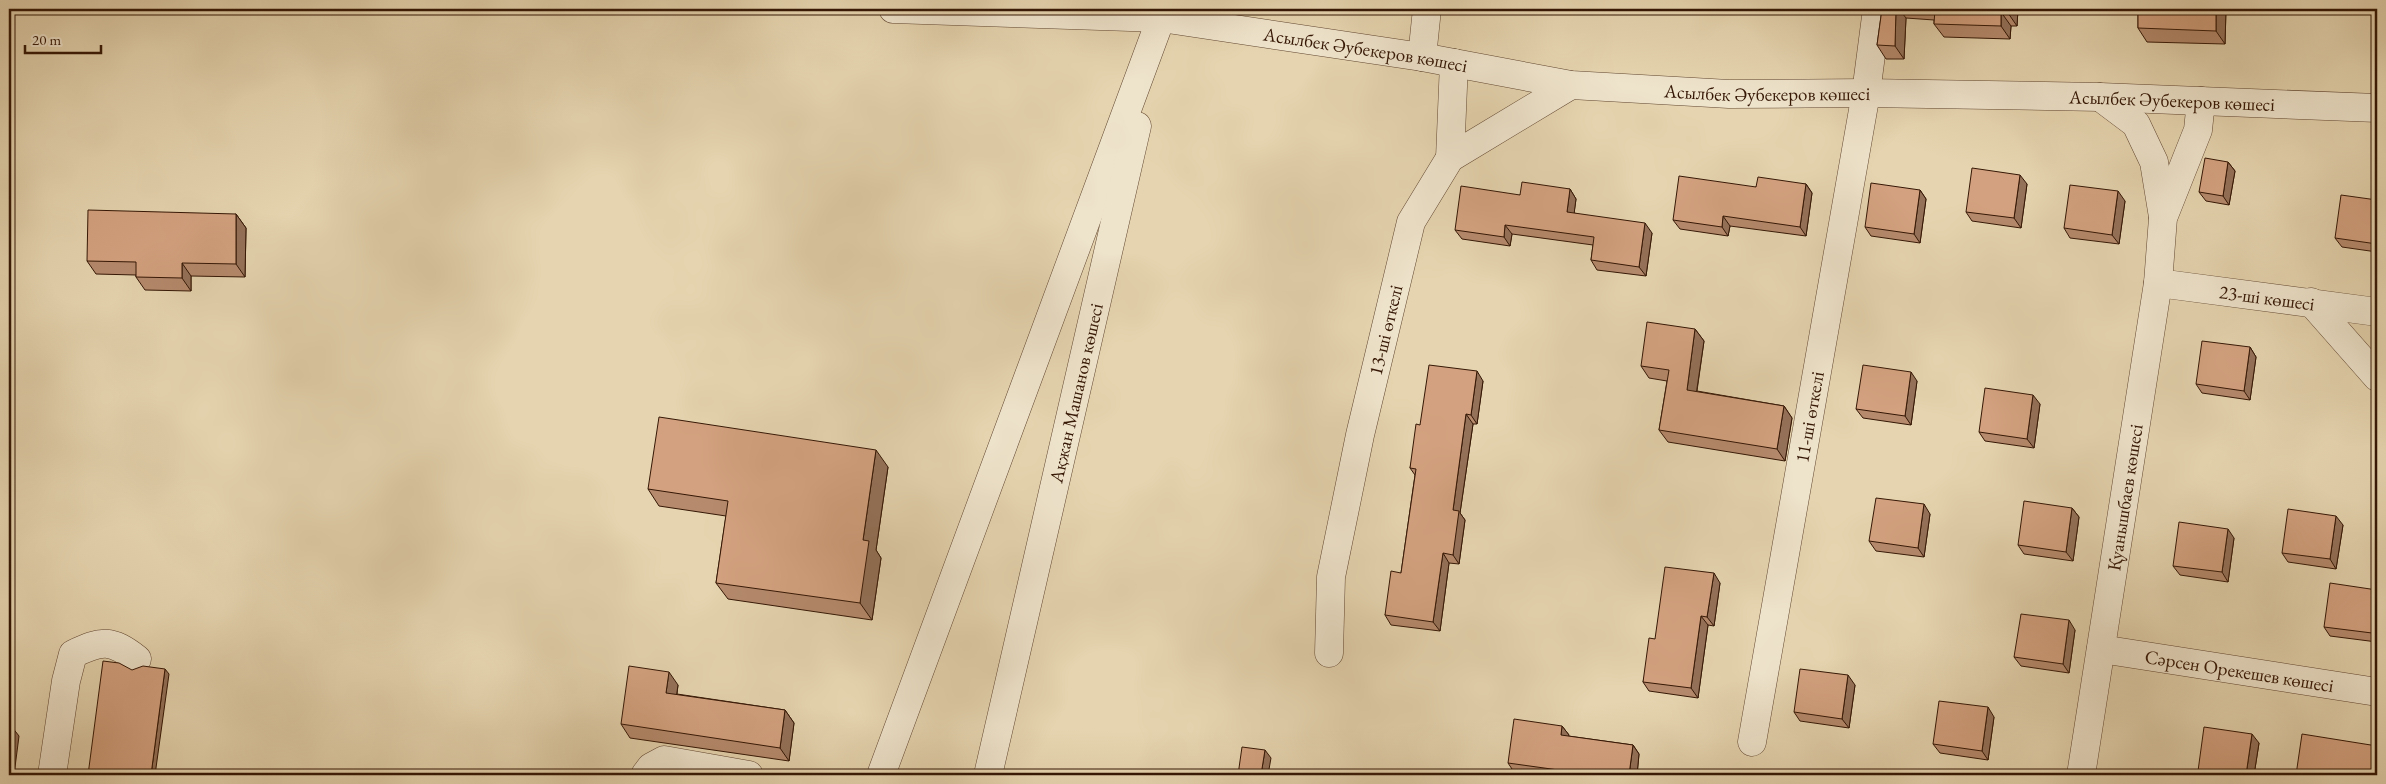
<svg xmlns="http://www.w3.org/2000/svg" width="2386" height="784" font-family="'EB Garamond',serif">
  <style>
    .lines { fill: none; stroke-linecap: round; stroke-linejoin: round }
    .minor-casing { stroke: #614630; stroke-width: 29 }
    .minor { stroke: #eee3cb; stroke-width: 28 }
    .wall { fill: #b58a6d; stroke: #351705 }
    .shaded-wall { fill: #947159; stroke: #351705 }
    .building { fill: #d3a17f; stroke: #351705 }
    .labels { text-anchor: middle; stroke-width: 4.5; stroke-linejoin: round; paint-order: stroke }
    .street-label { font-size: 19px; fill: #351705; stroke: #eee3cb }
  </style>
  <rect width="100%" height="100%" fill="#e5d4af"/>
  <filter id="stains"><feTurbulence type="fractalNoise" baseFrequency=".004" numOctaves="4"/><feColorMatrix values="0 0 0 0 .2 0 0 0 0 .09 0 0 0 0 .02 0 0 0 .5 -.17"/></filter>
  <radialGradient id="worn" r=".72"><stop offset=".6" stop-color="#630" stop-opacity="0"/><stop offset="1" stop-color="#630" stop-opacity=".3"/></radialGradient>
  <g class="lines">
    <defs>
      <g id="minor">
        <path id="s1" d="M893,9l268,9 261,39 149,28 158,9 137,-1 234,4 277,11"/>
        <polyline points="1422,57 1427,9"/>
        <polyline points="2100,97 2136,124 2154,162 2163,217"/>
        <polyline points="1450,158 1454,63"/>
        <path id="s2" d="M2158,283l219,29"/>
        <polyline points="2311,302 2377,377"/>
        <path id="s3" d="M2101,649l276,43"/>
        <path id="s4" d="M1329,653l2,-76 29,-142 51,-213 39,-64 121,-73"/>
        <path id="s5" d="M1752,742l114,-649 11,-84"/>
        <path d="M52,775l14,-94 7,-27c29,-14 38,-15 64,5"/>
        <polyline points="645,775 651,767 664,760 749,775"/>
        <polyline points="881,775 1161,18"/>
        <path id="s6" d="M988,775l149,-649"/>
        <path id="s7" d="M2081,775l77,-492 5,-65 35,-88 3,-29"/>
      </g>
    </defs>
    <use href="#minor" class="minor-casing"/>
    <use href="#minor" class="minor"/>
  </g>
  <g class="wall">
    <polygon points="1882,9 2018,9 2017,26 2011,26 2010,39 1944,37 1934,24 1934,20 1906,18 1904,59 1886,59 1877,45"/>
    <polygon points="2138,9 2226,9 2225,44 2147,42 2138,28"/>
    <polygon points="2228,162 2235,171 2229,205 2206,201 2199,192"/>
    <polygon points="1806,184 1812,193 1806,236 1730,226 1728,236 1680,229 1673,220 1756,187"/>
    <polygon points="2027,184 2021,228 1972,221 1966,212"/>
    <polygon points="1570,189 1576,199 1574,213 1652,233 1646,276 1597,270 1591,260 1593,245 1512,234 1510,246 1462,239 1455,230 1520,195"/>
    <polygon points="1920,190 1926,199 1920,243 1871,236 1865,227"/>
    <polygon points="2377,200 2377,252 2342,247 2335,238"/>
    <polygon points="2125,201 2119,244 2070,238 2064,228"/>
    <polygon points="236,214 246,228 245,277 191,276 191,291 145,290 136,277 136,275 96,274 87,261"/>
    <polygon points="1695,329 1704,341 1697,391 1784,406 1792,418 1785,461 1668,442 1659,430 1667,381 1649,378 1641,366"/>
    <polygon points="2250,347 2256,357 2250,400 2202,393 2196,384"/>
    <polygon points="1483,381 1477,424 1473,424 1460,513 1465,520 1459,564 1449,563 1440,631 1391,625 1385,615 1401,573 1415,475 1410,468 1420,425"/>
    <polygon points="1917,381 1911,425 1863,418 1856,409"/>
    <polygon points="2040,404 2034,448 1985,441 1979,432"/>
    <polygon points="888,467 876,550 881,558 872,620 728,599 716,583 726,516 659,506 648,489"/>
    <polygon points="2072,508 2079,517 2073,561 2024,554 2018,545"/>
    <polygon points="1930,514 1924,557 1876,551 1869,541"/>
    <polygon points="2343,525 2336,569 2288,562 2282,553"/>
    <polygon points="2234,538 2228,582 2180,575 2173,566"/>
    <polygon points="1720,583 1714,626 1708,625 1698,698 1649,691 1643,682 1655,639"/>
    <polygon points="2377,590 2377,642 2330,636 2324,627"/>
    <polygon points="2075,630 2069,673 2021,666 2014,657"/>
    <polygon points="678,685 677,694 785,710 794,723 789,761 630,738 621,724"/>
    <polygon points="1855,685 1849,728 1800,721 1794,712"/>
    <polygon points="1994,717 1988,760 1940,753 1933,744"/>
    <polygon points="1562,726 1569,735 1568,736 1633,745 1639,754 1637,775 1537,775 1514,772 1508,763"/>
    <polygon points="2259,743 2254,775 2201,775 2198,771"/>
  </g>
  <g class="shaded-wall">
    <polygon points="1896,9 1899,9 1906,18 1904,59 1895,46"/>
    <polygon points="2008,9 2018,9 2017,26 2008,13"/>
    <polygon points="2216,9 2226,9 2225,44 2216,31"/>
    <polygon points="2001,12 2011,26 2010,39 2001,26"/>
    <polygon points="2228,162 2235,171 2229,205 2223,196"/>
    <polygon points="2020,175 2027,184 2021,228 2014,218"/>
    <polygon points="1806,184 1812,193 1806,236 1800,227"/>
    <polygon points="1570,189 1576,199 1573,222 1567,212"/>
    <polygon points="1920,190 1926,199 1920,243 1914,234"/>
    <polygon points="2118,191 2125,201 2119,244 2112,235"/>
    <polygon points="236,214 246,228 245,277 236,264"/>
    <polygon points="1723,216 1730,226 1728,236 1722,227"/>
    <polygon points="1645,223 1652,233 1646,276 1639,267"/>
    <polygon points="1505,225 1512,234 1510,246 1504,237"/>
    <polygon points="182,263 191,276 191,291 182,278"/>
    <polygon points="1695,329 1704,341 1695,402 1687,390"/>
    <polygon points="2250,347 2256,357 2250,400 2244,391"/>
    <polygon points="1477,371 1483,381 1477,424 1471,415"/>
    <polygon points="1911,372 1917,381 1911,425 1905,416"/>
    <polygon points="2033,395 2040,404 2034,448 2027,439"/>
    <polygon points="1784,406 1792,418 1785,461 1777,449"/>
    <polygon points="1466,414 1473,424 1460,513 1465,520 1459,564 1453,555 1453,510"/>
    <polygon points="876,450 888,467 876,550 881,558 872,620 860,603 863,540"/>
    <polygon points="1924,504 1930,514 1924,557 1918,548"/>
    <polygon points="2072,508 2079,517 2073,561 2066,552"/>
    <polygon points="2336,516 2343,525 2336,569 2330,559"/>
    <polygon points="2228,529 2234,538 2228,582 2222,572"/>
    <polygon points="1443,553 1449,563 1440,631 1433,622"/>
    <polygon points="1714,573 1720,583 1714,626 1707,617"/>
    <polygon points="2377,596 2377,641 2372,633"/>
    <polygon points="1701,616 1708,625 1698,698 1691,688"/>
    <polygon points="2069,620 2075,630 2069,673 2063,664"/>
    <polygon points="165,669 169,674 155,775 151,775"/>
    <polygon points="669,672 678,685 675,706 666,693"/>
    <polygon points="1848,675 1855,685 1849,728 1842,719"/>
    <polygon points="1988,707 1994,717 1988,760 1982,751"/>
    <polygon points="785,710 794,723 789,761 780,748"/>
    <polygon points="1562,726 1569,735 1567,744 1561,735"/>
    <polygon points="12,727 19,736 14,775 9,775 9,759"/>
    <polygon points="2252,734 2259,743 2254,775 2246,775"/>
    <polygon points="1633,745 1639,754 1637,775 1629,775"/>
    <polygon points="1265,750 1271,758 1268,775 1261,775"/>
  </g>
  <g class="building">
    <polygon points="1882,9 1896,9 1895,46 1877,45"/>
    <polygon points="1935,9 2008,9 2008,13 2001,12 2001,26 1934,24"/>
    <polygon points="2138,9 2216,9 2216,31 2138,28"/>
    <polygon points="2205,158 2228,162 2223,196 2199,192"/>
    <polygon points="1972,168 2020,175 2014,218 1966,212"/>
    <polygon points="1679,176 1756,187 1758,177 1806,184 1800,227 1723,216 1722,227 1673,220"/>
    <polygon points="1522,182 1570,189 1567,212 1645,223 1639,267 1591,260 1594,237 1505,225 1504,237 1455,230 1461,186 1520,195"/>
    <polygon points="1871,183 1920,190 1914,234 1865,227"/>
    <polygon points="2070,185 2118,191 2112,235 2064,228"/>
    <polygon points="2341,195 2377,200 2377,244 2335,238"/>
    <polygon points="88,210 236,214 236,264 182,263 182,278 136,277 136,262 87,261"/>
    <polygon points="1647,322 1695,329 1687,390 1784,406 1777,449 1659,430 1669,370 1641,366"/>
    <polygon points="2202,341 2250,347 2244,391 2196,384"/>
    <polygon points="1429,365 1477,371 1471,415 1466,414 1453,510 1459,511 1453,555 1443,553 1433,622 1385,615 1391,571 1401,573 1416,469 1410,468 1416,424 1420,425"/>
    <polygon points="1863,365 1911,372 1905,416 1856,409"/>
    <polygon points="1985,388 2033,395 2027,439 1979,432"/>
    <polygon points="659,417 876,450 863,540 869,541 860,603 716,583 728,501 648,489"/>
    <polygon points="1876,498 1924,504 1918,548 1869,541"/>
    <polygon points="2024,501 2072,508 2066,552 2018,545"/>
    <polygon points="2288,509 2336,516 2330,559 2282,553"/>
    <polygon points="2179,522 2228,529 2222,572 2173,566"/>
    <polygon points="1665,567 1714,573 1707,617 1701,616 1691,688 1643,682 1649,638 1655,639"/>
    <polygon points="2330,583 2377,590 2377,596 2372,633 2324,627"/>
    <polygon points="2021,614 2069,620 2063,664 2014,657"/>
    <polygon points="103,661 119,663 132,670 143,666 165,669 151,775 88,775"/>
    <polygon points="629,666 669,672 666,693 785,710 780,748 621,724"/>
    <polygon points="1800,669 1848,675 1842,719 1794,712"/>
    <polygon points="1939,701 1988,707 1982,751 1933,744"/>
    <polygon points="1514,719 1562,726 1561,735 1633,745 1629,775 1579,775 1580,773 1508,763"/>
    <polygon points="9,727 12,727 9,759"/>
    <polygon points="2204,727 2252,734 2246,775 2230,775 2198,771"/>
    <polygon points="2302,734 2377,746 2377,775 2296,775"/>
    <polygon points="1242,747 1265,750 1261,775 1238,775"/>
    <polygon points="1795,771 1825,775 1794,775"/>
  </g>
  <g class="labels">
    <g class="street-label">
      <text dy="7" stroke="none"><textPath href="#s1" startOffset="475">Асылбек Әубекеров көшесі</textPath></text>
      <text dy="7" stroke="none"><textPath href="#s1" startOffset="880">Асылбек Әубекеров көшесі</textPath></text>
      <text dy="7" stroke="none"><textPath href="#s1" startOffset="1285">Асылбек Әубекеров көшесі</textPath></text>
      <text dy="7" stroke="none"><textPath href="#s2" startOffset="110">23-ші көшесі</textPath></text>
      <text dy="7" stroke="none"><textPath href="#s4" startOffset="329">13-ші өткелі</textPath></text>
      <text dy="7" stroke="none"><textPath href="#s6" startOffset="392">Ақжан Машанов көшесі</textPath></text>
      <text dy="7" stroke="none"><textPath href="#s5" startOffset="330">11-ші өткелі</textPath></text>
      <text dy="7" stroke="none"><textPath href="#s7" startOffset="281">Қуанышбаев көшесі</textPath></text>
      <text dy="7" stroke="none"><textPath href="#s3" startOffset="140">Сәрсен Орекешев көшесі</textPath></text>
    </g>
  </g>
  <rect width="2386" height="784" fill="none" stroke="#e5d4af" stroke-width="30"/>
  <rect x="10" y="10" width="2366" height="764" fill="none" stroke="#351705" stroke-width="2.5"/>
  <rect x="15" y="15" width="2356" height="754" fill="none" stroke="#351705"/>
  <path d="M25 45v8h76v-8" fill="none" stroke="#351705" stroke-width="2.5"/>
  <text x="32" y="45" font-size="15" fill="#351705" stroke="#eee3cb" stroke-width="4" paint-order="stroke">20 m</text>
  <rect width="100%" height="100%" filter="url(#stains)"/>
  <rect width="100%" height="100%" fill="url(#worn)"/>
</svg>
